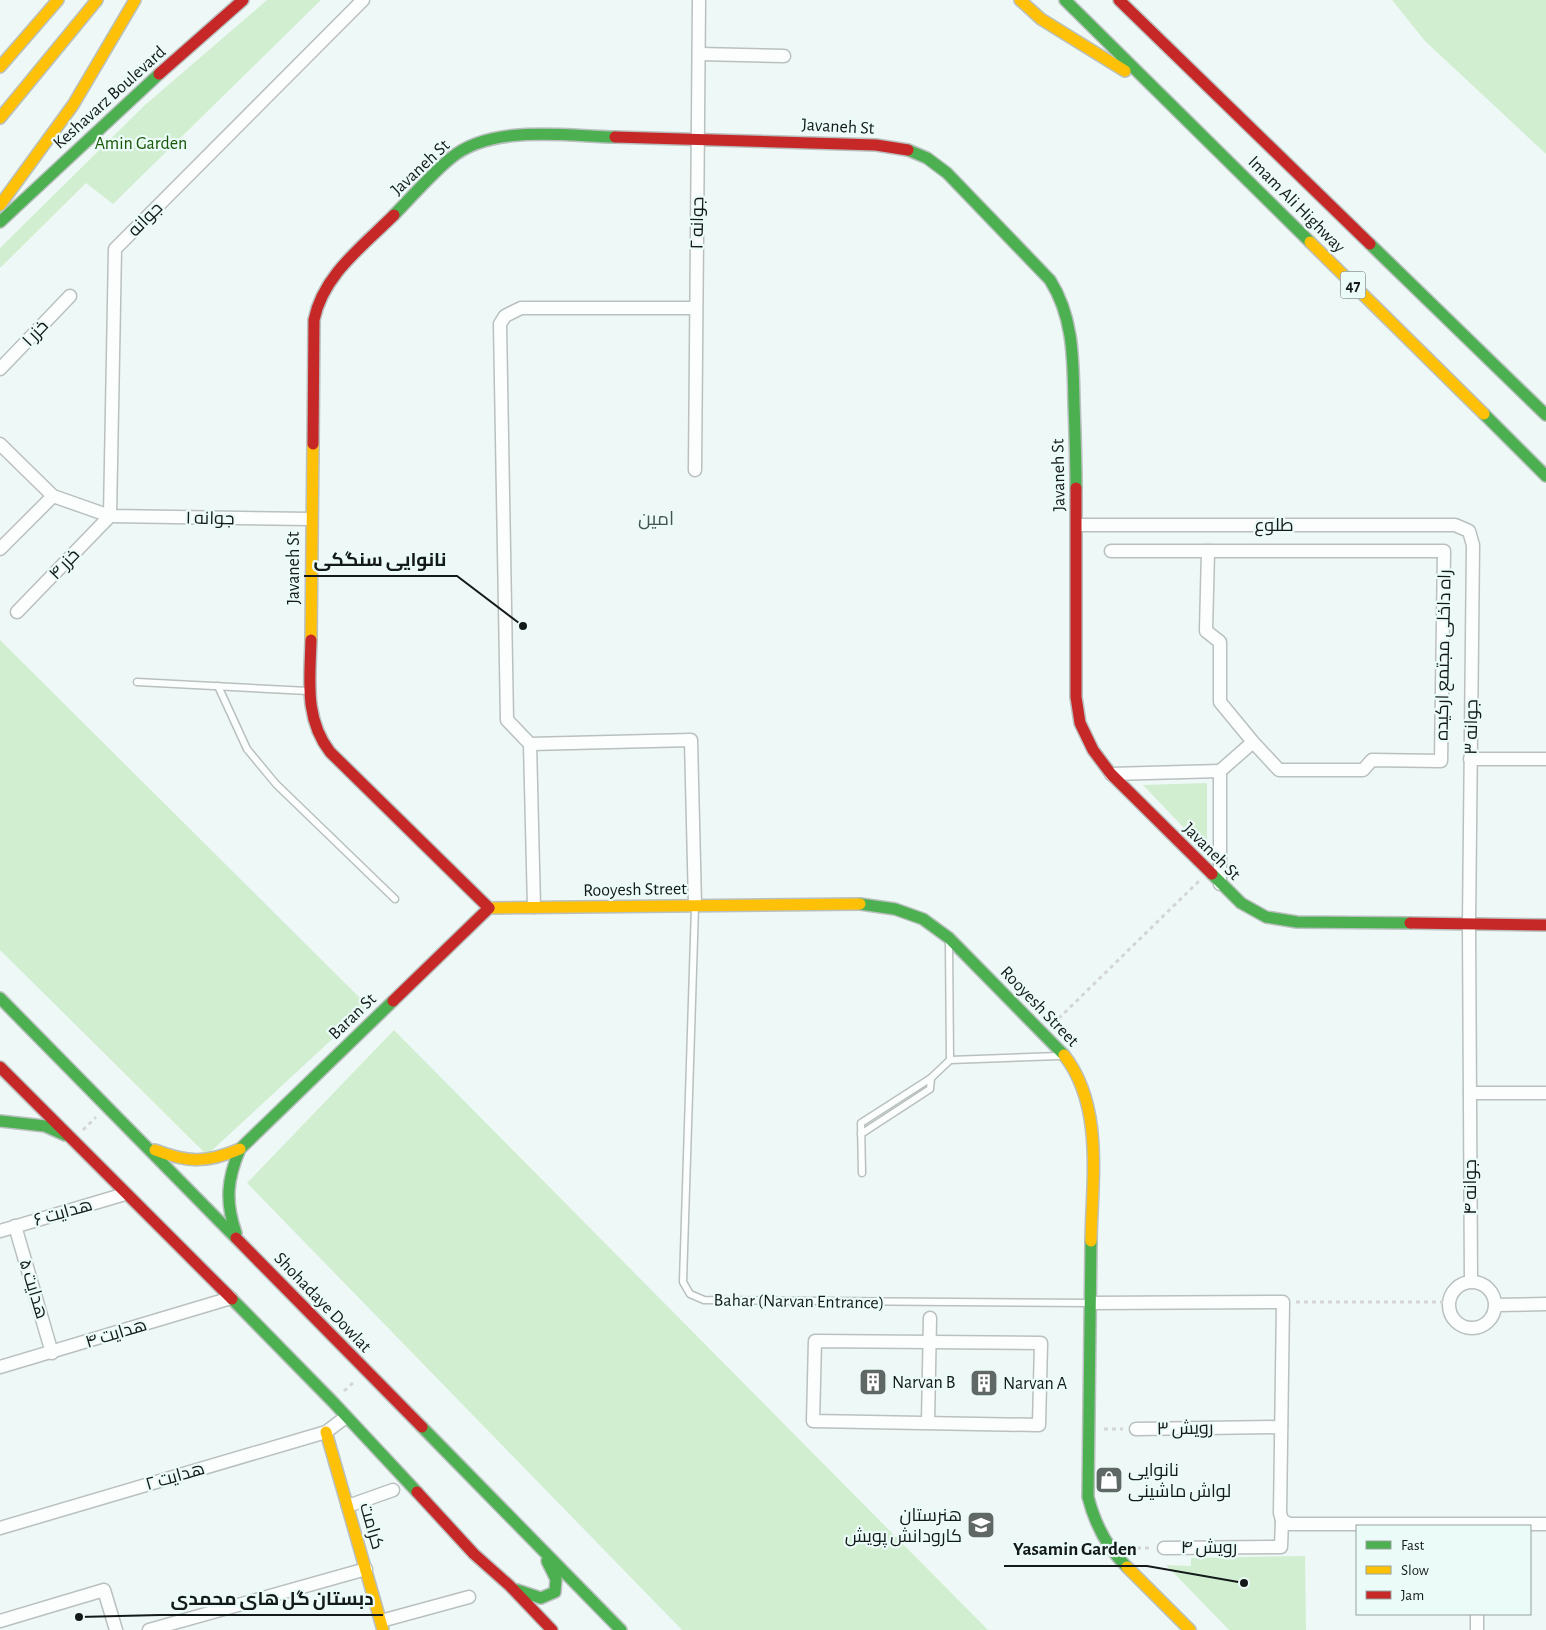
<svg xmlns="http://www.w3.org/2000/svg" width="1546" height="1630" font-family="'Alegreya Sans',Cairo,sans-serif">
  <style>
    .green { fill: #d2eed1 }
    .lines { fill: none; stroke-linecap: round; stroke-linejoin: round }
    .lane-casing { stroke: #b9c0bf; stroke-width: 9 }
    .street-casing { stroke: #b9c0bf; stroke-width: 15 }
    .fast-casing { stroke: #b9c0bf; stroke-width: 14 }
    .slow-casing { stroke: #b9c0bf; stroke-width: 14 }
    .jam-casing { stroke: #b9c0bf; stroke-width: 14 }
    .path { stroke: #d4d6d6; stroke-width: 3; stroke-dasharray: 4 4; stroke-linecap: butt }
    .lane { stroke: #fcfefe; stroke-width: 6 }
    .street { stroke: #fcfefe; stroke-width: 12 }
    .fast { stroke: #4caf50; stroke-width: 11 }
    .slow { stroke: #ffc107; stroke-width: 11 }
    .jam { stroke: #c62828; stroke-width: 11 }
    .labels { text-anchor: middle; stroke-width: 4.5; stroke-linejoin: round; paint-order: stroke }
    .shield { fill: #ebfbf8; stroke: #545e5c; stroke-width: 1 }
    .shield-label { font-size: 16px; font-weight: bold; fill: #141a19 }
    .street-label { font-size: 18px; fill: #141a19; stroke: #ebfbf8 }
    .park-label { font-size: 18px; fill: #175607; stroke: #ebfbf8 }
    .poi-label { font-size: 18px; fill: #141a19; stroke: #ebfbf8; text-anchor: start }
    .neighbourhood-label { font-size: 19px; fill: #455351; stroke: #ebfbf8 }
    .leader { fill: none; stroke: #141a19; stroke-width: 2 }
    .callout-dot { fill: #141a19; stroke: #ebfbf8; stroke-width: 2 }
    .callout-label { font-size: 19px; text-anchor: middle; font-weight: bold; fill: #141a19; stroke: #ebfbf8; stroke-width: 4.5; stroke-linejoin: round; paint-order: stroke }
  </style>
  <rect width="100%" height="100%" fill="#eef8f6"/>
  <g class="green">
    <polygon points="267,0 321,0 113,204 86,183 0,268 0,248 145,105"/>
    <polygon points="1392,0 1546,0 1546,154 1425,41"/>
    <polygon points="0,640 368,1006 207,1155 0,950"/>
    <polygon points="1207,783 1207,852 1143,785"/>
    <polygon points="394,1030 988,1630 682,1630 247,1183"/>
    <polygon points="1305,1556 1306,1630 1229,1630 1166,1565 1191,1566 1191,1558"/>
  </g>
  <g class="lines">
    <defs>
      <g id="lane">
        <polyline points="137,682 308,691"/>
        <polyline points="218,686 247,749 276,784 395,899"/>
        <polyline points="695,907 683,1282 690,1294 704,1300 1090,1303"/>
        <polyline points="949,944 950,1060"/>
        <polyline points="861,1134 930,1089 931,1078"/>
        <polyline points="862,1173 861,1123 931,1078 950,1060 1059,1056"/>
      </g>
      <g id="street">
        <polyline points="699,54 784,56"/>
        <polyline points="0,369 70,296"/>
        <polyline points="0,444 53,496 110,516 310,519"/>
        <polyline points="695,470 699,0"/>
        <polyline points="110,516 115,249 363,0"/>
        <polyline points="1077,525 1455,525 1469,531 1473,545 1469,924 1471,1281"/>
        <polyline points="0,549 53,496"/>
        <polyline points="1111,551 1208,551"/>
        <polyline points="17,612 110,516"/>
        <polyline points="530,744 691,740 695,905"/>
        <polyline points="1470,759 1546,759"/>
        <polyline points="1220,771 1253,742 1279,770 1363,770 1372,760 1441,761 1444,551 1208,551 1206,631 1220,642 1220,702 1253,742"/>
        <polyline points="1111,774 1220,771 1220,884"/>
        <polyline points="534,907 530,744 507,720 500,324 505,316 521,308 695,308"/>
        <polyline points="1470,1093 1546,1093"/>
        <polyline points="15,1226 52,1353"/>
        <polyline points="0,1231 125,1194"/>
        <circle cx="1472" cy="1305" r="23"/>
        <polyline points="1090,1303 1283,1302 1280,1513 1282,1520 1289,1524 1546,1524"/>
        <polyline points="1496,1305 1546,1304"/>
        <polygon points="815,1341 1041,1343 1039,1425 813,1421"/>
        <polyline points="0,1367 231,1298"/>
        <polyline points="928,1422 930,1318"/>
        <polyline points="1136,1429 1281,1427"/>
        <polyline points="348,1506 393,1490"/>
        <polyline points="0,1528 326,1432 346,1417"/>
        <polyline points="1164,1548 1281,1547 1282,1520"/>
        <polyline points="0,1621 104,1590 116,1630"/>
        <polyline points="381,1621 469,1597"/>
        <polyline points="149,1630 366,1569"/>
        <polyline points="1477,1630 1477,1614"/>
      </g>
      <g id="fast">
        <polyline points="1065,0 1310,242"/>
        <path d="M908,150l19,8 20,15 103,107c24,38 23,80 24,123 1,29 2,57 2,85"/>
        <path d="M394,215c18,-18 36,-40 57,-57 41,-34 113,-22 164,-21"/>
        <polyline points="0,222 159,74"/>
        <polyline points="1370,244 1546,415"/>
        <polyline points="1484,414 1546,476"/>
        <polyline points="1212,874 1241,903 1266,917 1297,922 1410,923"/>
        <polyline points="860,904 895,909 923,919 949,938 1064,1055"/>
        <polyline points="0,998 236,1238"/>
        <polyline points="0,1121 45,1126 65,1135"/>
        <path d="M236,1233c-11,-31 -9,-54 4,-84l153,-148"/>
        <path d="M1091,1241l-3,256c7,27 19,51 39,70"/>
        <polyline points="232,1299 333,1402 417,1492"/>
        <polyline points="422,1427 621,1630"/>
        <polyline points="517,1590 541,1598 555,1592 556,1579 547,1561"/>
      </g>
      <g id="slow">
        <polyline points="1020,0 1041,19 1125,71"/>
        <polyline points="0,67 58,0"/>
        <polyline points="0,118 97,0"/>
        <polyline points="0,205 73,105 135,0"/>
        <polyline points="1310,242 1484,414"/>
        <polyline points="311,640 313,444"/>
        <polyline points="489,908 860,904"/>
        <path d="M1064,1055c40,51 28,125 27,186"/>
        <path d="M155,1150c33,13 52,13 85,-1"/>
        <polyline points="326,1432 383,1630"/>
        <polyline points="1127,1567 1190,1630"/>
      </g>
      <g id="jam">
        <polyline points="1119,0 1370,244"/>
        <polyline points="159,74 243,0"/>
        <polyline points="615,137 876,145 908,150"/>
        <path d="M313,444l1,-124c9,-45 49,-74 80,-105"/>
        <polyline points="1076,488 1076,697 1080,723 1093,750 1111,774 1212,874"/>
        <path d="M311,640c-1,40 -7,78 19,112l159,156"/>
        <polyline points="1410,923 1546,925"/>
        <polyline points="393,1001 489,908"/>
        <polyline points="0,1067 232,1299"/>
        <polyline points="236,1238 422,1427"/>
        <polyline points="417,1492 474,1554 510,1586 552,1630"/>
      </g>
    </defs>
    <use href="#lane" class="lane-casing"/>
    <use href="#street" class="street-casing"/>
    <use href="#fast" class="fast-casing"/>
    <use href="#slow" class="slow-casing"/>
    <use href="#jam" class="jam-casing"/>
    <g class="path">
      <polyline points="1053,1024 1199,881"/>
      <polyline points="83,1130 96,1117"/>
      <polyline points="1296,1302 1449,1302"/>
      <polyline points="344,1391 354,1382"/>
      <polyline points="1104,1429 1123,1429"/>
      <polyline points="1129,1548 1150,1548"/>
    </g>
    <use href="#lane" class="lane"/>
    <use href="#street" class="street"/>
    <use href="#fast" class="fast"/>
    <use href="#slow" class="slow"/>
    <use href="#jam" class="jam"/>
  </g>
  <defs>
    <symbol id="building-square" viewBox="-11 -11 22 22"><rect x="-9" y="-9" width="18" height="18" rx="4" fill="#606866" stroke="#ebfbf8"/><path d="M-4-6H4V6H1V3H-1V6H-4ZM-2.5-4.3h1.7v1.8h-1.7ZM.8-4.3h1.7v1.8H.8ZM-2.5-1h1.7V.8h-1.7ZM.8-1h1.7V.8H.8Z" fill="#fff"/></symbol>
    <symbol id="shop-square" viewBox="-11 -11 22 22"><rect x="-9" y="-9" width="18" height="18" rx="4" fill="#606866" stroke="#ebfbf8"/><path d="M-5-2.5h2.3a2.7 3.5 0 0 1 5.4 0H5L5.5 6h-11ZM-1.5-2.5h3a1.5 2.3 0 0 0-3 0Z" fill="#fff"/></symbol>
    <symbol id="school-square" viewBox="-11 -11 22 22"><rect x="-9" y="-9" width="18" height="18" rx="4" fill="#606866" stroke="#ebfbf8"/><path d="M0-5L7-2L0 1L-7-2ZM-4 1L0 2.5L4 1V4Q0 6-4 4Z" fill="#fff"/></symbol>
  </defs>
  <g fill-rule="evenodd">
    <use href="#building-square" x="857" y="1366" width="32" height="32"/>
    <use href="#building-square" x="968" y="1367" width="32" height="32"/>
    <use href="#shop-square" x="1093" y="1464" width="32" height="32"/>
    <use href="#school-square" x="965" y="1509" width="32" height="32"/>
  </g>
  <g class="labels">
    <rect class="shield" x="1340.5" y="271.5" width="25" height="27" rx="4"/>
    <g class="shield-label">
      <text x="1353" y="291">47</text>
    </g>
    <g class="street-label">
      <text transform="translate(109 97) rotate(-42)" y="6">Keshavarz Boulevard</text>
      <text transform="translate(838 126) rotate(3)" y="6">Javaneh St</text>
      <text transform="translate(420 167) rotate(-43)" y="6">Javaneh St</text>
      <text transform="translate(1297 204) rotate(45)" y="6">Imam Ali Highway</text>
      <text transform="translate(145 219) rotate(-45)" y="6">جوانه</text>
      <text transform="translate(697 223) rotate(-89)" y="6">جوانه ۲</text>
      <text transform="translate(35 333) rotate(-46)" y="6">خزر ۱</text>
      <text transform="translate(1058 475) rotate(-91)" y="6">Javaneh St</text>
      <text transform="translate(210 518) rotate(1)" y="6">جوانه ۱</text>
      <text x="1274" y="531">طلوع</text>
      <text transform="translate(64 564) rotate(-46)" y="6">خزر ۴</text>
      <text transform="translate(293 568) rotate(-90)" y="6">Javaneh St</text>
      <text transform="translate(1443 655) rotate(-89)" y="6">راه داخلی مجتمع ارکیده</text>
      <text transform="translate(1471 727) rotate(-89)" y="6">جوانه ۳</text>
      <text transform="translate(1212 851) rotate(45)" y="6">Javaneh St</text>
      <text transform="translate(635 889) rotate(-1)" y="6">Rooyesh Street</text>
      <text transform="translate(1040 1006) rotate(46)" y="6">Rooyesh Street</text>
      <text transform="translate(352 1016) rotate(-44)" y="6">Baran St</text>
      <text transform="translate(1470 1187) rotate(-90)" y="6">جوانه ۴</text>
      <text transform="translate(63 1212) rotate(-16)" y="6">هدایت ۶</text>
      <text transform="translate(34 1289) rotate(73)" y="6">هدایت ۵</text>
      <text transform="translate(799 1301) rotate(1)" y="6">Bahar (Narvan Entrance)</text>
      <text transform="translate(323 1302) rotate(46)" y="6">Shohadaye Dowlat</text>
      <text transform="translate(116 1333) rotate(-17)" y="6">هدایت ۴</text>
      <text transform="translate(1185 1428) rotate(-1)" y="6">رویش ۳</text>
      <text transform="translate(175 1476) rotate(-16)" y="6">هدایت ۲</text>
      <text transform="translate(372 1526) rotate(74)" y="6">کرامت</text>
      <text x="1209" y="1553">رویش ۴</text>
    </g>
    <g class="park-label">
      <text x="141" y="149">Amin Garden</text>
    </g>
    <g class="poi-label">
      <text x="892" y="1388">Narvan B</text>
      <text x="1003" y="1389">Narvan A</text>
      <text x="1128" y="1476">نانوایی<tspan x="1128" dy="21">لواش ماشینی</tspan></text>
      <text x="962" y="1521" text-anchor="end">هنرستان<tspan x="962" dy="21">کارودانش پویش</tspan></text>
    </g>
    <g class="neighbourhood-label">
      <text x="656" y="525">امین</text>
    </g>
  </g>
  <path class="leader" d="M523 626L457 576H304M1244 1583L1147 1566H1004M79 1617L160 1615H383"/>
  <g class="callout-dot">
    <circle cx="523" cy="626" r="5"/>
    <circle cx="1244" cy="1583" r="5"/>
    <circle cx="79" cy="1617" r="5"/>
  </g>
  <g class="callout-label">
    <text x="380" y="566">نانوایی سنگکی</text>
    <text x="1075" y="1555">Yasamin Garden</text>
    <text x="272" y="1605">دبستان گل های محمدی</text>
  </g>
  <rect x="1356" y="1525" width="175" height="90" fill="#ebfbf8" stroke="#95a19f"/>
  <rect x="1366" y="1541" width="25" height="8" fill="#4caf50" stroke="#95a19f"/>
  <text x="1401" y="1550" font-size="15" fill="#141a19">Fast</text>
  <rect x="1366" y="1566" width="25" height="8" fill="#ffc107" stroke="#95a19f"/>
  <text x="1401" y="1575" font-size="15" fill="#141a19">Slow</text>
  <rect x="1366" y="1591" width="25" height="8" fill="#c62828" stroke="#95a19f"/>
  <text x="1401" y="1600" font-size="15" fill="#141a19">Jam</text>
</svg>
